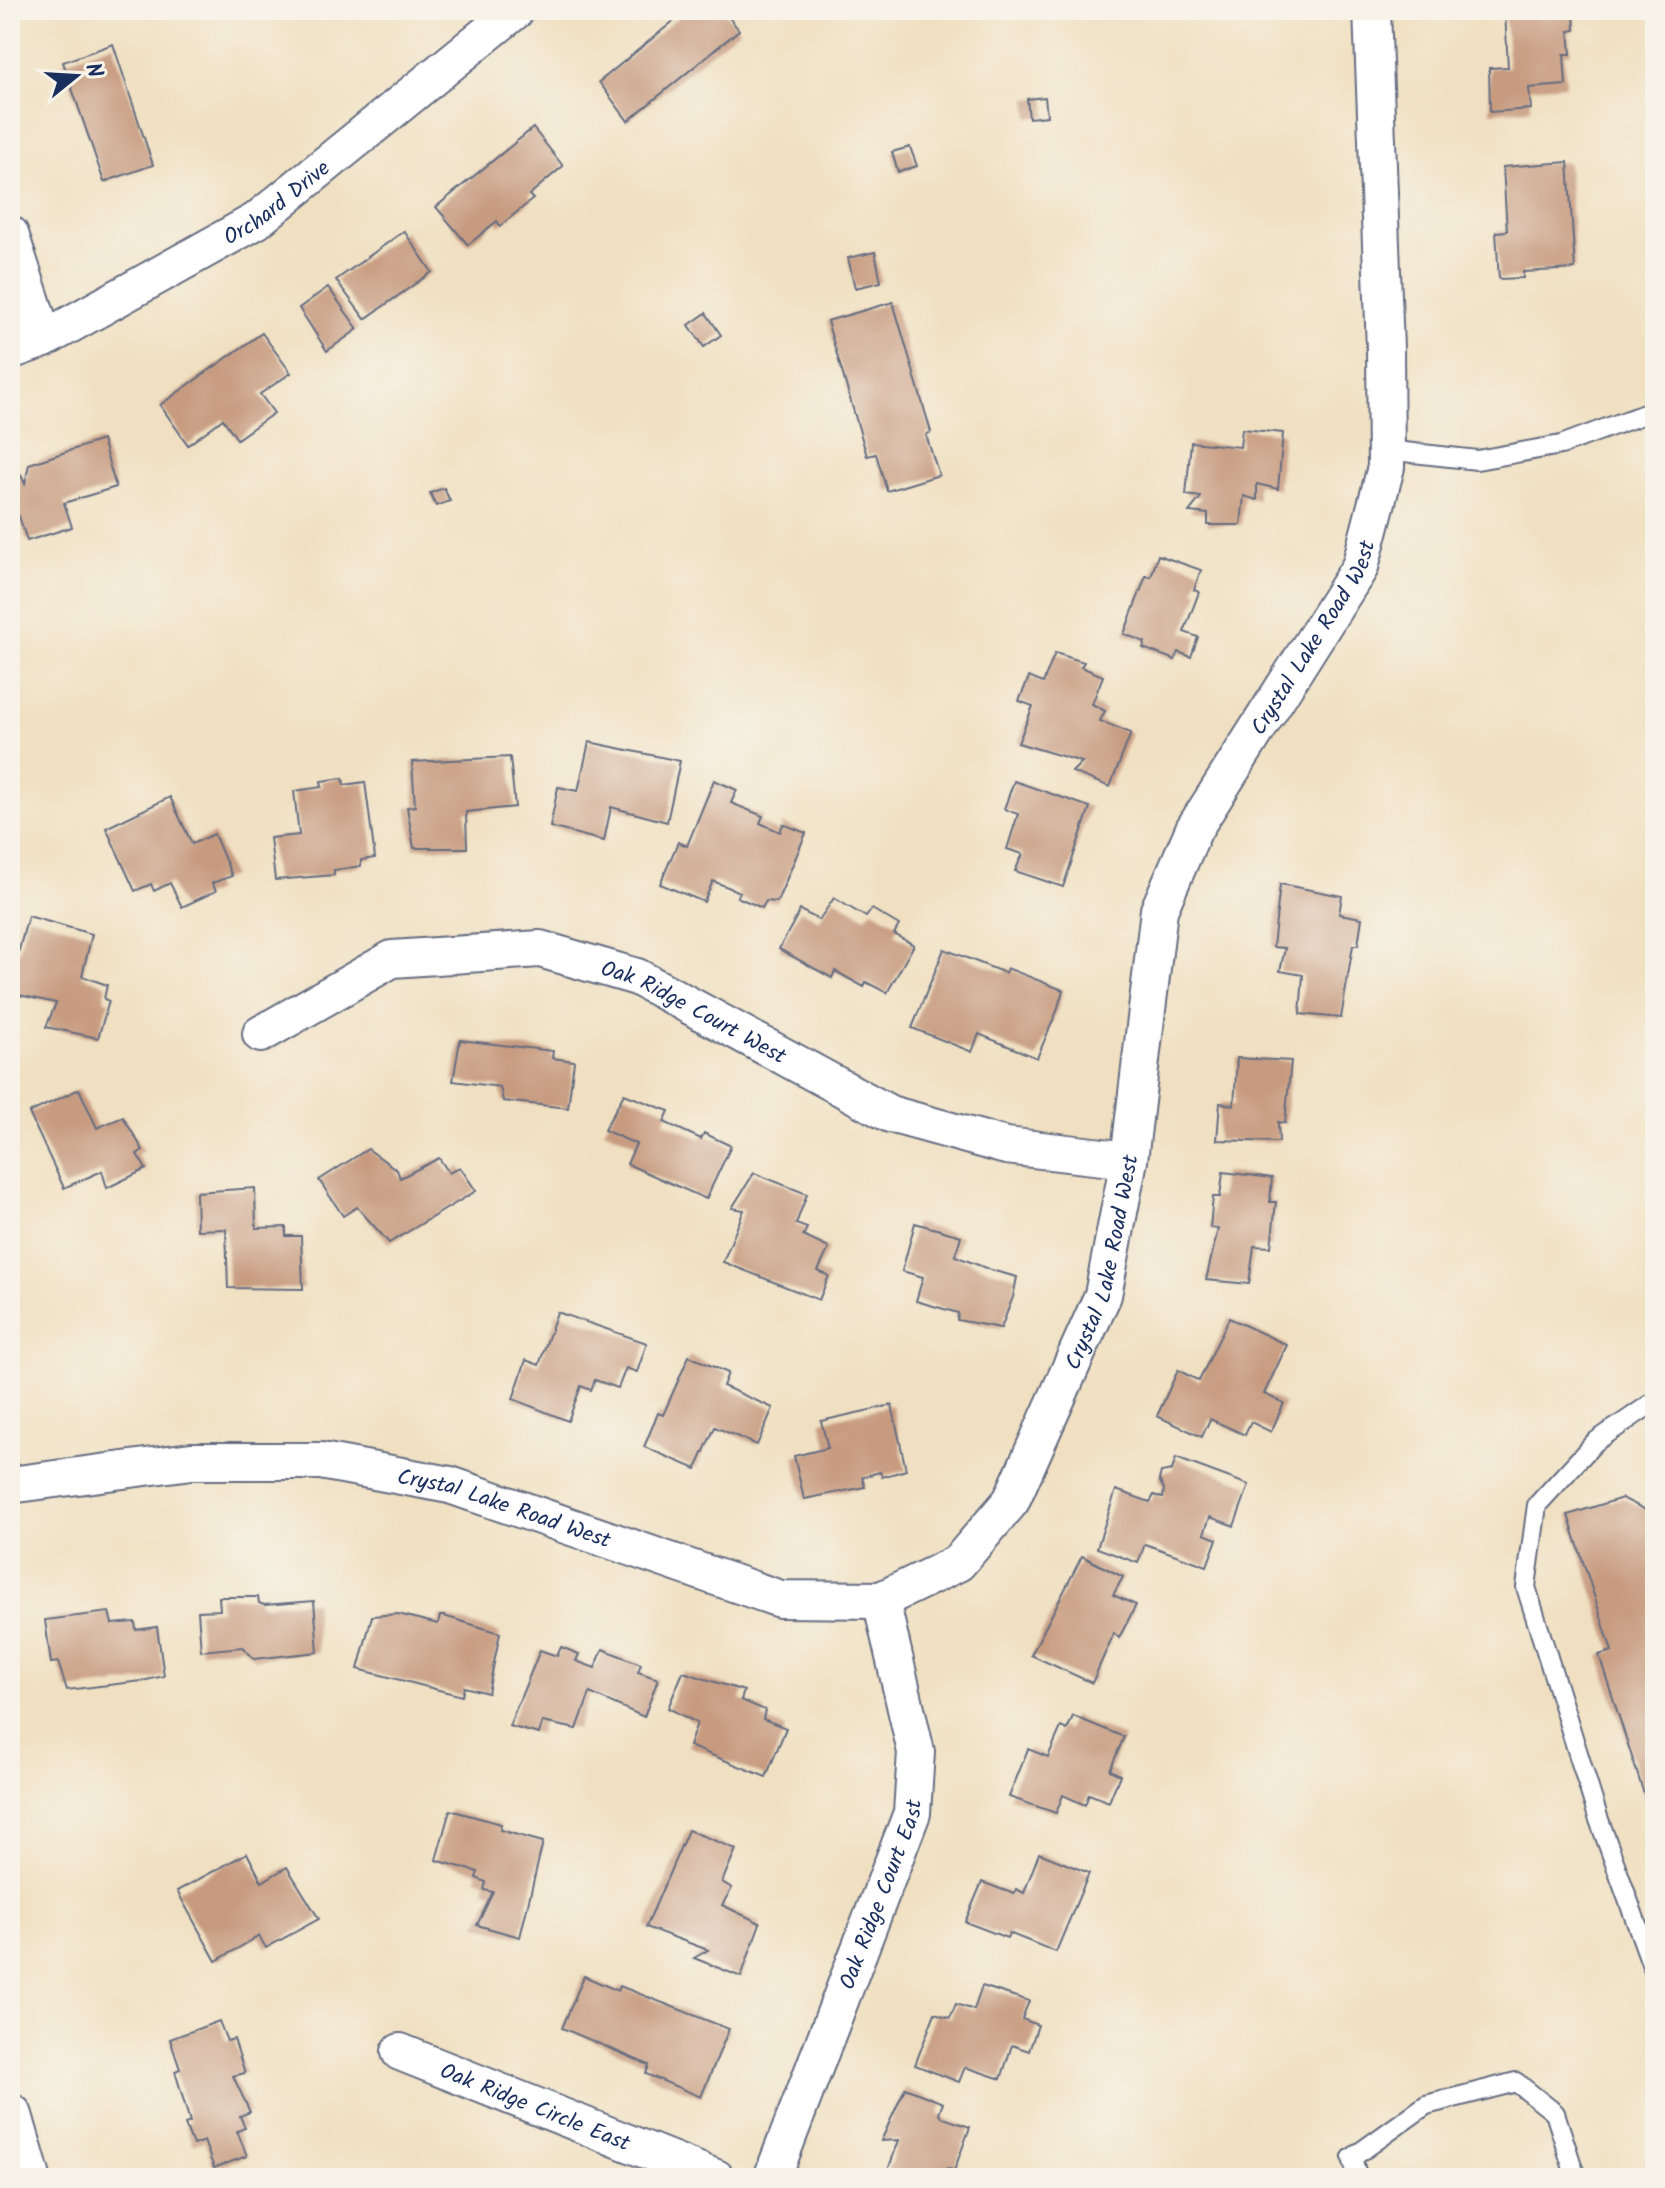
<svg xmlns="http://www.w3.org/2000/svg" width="1665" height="2188" font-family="Kalam,sans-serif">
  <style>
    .building { fill: #c79b80 }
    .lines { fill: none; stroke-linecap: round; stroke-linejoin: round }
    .service-casing { stroke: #666d81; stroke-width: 22 }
    .minor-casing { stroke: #666d81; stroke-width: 40 }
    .tertiary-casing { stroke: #666d81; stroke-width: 48 }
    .service { stroke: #fff; stroke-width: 18 }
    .minor { stroke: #fff; stroke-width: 36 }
    .tertiary { stroke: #fff; stroke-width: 44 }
    .labels { text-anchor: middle; stroke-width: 6; stroke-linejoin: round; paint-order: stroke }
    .street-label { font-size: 22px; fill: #1b2f5e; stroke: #f7f3e8 }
  </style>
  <rect width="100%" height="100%" fill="#f7f3e8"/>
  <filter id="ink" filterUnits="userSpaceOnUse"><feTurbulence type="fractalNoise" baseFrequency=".0125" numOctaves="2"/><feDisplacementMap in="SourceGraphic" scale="16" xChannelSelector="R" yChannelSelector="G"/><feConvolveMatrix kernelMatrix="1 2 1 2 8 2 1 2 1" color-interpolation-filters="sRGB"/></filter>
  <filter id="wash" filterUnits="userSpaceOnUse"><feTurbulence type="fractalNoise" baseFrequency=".006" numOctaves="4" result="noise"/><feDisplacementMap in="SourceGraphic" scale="32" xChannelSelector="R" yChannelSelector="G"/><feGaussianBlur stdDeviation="1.8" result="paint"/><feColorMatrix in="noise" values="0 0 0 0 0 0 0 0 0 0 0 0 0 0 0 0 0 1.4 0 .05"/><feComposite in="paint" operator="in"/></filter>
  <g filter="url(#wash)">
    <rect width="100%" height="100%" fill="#f0e0c1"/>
    <g id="blocks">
      <g class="building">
        <polygon points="687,10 723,10 739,30 628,121 599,82"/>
        <polygon points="1534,10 1574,10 1575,30 1569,31 1571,54 1564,54 1566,85 1529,88 1531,109 1490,112 1489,68 1508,67 1505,12"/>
        <polygon points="113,44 153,165 104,182 63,62"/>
        <polygon points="1045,97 1047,116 1029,118 1027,99"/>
        <polygon points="533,128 563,166 529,195 533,199 500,226 497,221 468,245 436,207"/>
        <polygon points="910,147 917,166 898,172 892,152"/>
        <polygon points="1568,162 1575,269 1523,272 1523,278 1499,279 1496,232 1507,231 1503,167"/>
        <polygon points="404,231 432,272 365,319 336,280"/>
        <polygon points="875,252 881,282 855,288 848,258"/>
        <polygon points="328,287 358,329 327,351 299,308"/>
        <polygon points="893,302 931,432 926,435 939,475 887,491 876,454 867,456 827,321"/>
        <polygon points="706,313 721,335 704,347 689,325"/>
        <polygon points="262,333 291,373 260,394 274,413 237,439 223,419 188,445 160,405"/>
        <polygon points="1242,429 1283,433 1278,489 1257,484 1257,500 1244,496 1241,525 1208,525 1208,514 1189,512 1201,497 1186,495 1191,442 1240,447"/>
        <polygon points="102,440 116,487 64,503 72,527 27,541 19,516 10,519 10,476 20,473 25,484 29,464"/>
        <polygon points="444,488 450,501 436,506 430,493"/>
        <polygon points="1158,555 1201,570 1194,590 1199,592 1184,632 1198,637 1191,657 1178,652 1175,660 1143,648 1145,642 1124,634 1146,576 1151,577"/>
        <polygon points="1055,653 1084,662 1081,667 1103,676 1092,704 1105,711 1100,721 1131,733 1110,787 1072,772 1082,762 1018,743 1033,706 1019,701 1029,677 1043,683"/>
        <polygon points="589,742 680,761 667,822 611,807 604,841 550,827 558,787 578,791"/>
        <polygon points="510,757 515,807 466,812 467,848 414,848 407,807 415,806 412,762"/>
        <polygon points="343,778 344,785 365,782 375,858 361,860 361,866 334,870 334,875 275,880 270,838 299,835 294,791 322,787 321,781"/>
        <polygon points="714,780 737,790 731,803 763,816 760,823 780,832 783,824 806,833 777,902 766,901 762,908 737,897 740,892 713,881 704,902 660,884 678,842 687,846"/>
        <polygon points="1014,781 1090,807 1063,887 1015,871 1023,854 1007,849 1018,814 1004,809"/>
        <polygon points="170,797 192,844 214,834 232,876 212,883 216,891 182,907 170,883 154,891 151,884 135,891 106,828"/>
        <polygon points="1280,884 1342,896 1339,914 1362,918 1358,945 1353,945 1341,1018 1300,1014 1303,975 1280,971 1285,948 1273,947"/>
        <polygon points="834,898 866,917 872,909 899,925 894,934 914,945 887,993 866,982 864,987 835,971 832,978 779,949 800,910 819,920"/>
        <polygon points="28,916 92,934 82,976 107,985 104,999 109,1001 98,1038 46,1027 56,1003 10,993 10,984"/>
        <polygon points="944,949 1005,973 1007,968 1063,990 1057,1011 1037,1058 979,1034 972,1052 912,1028"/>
        <polygon points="460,1040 553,1051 552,1058 574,1061 568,1108 503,1101 500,1087 453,1081"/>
        <polygon points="1237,1058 1291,1061 1285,1123 1278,1122 1279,1142 1217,1140 1220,1103 1234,1105"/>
        <polygon points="79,1089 97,1128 123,1117 143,1150 137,1154 146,1169 107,1188 102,1171 64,1188 29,1113"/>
        <polygon points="624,1094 669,1111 664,1122 701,1139 704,1133 731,1146 706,1199 627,1164 636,1144 604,1130"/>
        <polygon points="368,1149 397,1170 400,1178 439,1158 449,1173 460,1167 476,1191 389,1243 357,1207 343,1216 319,1180"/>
        <polygon points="1223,1172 1272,1178 1270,1202 1276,1202 1271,1247 1254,1246 1249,1284 1206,1280 1218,1229 1210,1228 1213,1197 1220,1197"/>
        <polygon points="754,1173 807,1194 796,1224 807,1228 803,1236 829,1248 818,1271 829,1276 819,1300 723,1262 744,1210 732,1208"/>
        <polygon points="255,1188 256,1228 286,1227 286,1236 301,1236 303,1289 228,1288 226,1229 197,1230 196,1192"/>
        <polygon points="915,1223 961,1236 955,1256 991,1270 1017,1277 1013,1297 1001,1328 957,1320 958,1313 916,1301 923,1277 902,1271"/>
        <polygon points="557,1312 647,1343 637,1372 626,1368 618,1388 595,1380 591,1390 581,1386 568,1421 513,1399 526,1360 539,1365"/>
        <polygon points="1229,1318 1287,1345 1264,1394 1284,1403 1271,1432 1251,1422 1245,1435 1210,1419 1202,1437 1157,1416 1178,1370 1199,1381"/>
        <polygon points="689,1356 728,1373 723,1386 773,1408 757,1445 715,1427 696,1469 644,1447 658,1413 663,1415"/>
        <polygon points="892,1405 906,1470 882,1477 880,1472 862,1477 865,1487 804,1499 794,1456 828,1448 821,1421"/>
        <polygon points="1176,1458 1249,1485 1234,1526 1210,1517 1204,1534 1217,1539 1207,1566 1145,1544 1138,1563 1097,1548 1116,1490 1150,1502 1154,1495 1163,1498 1164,1489 1159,1480 1161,1472 1172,1470"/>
        <polygon points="1655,1493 1655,1825 1654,1825 1599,1655 1612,1651 1568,1515 1622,1498 1646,1510"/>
        <polygon points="1082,1556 1123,1577 1113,1595 1136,1605 1119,1638 1114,1633 1092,1683 1031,1655"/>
        <polygon points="219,1597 258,1597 259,1603 264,1605 314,1601 318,1652 254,1659 243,1647 201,1651 198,1611 220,1610"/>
        <polygon points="109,1612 112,1624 135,1622 136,1630 157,1627 164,1676 142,1681 67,1690 58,1662 51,1663 45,1620"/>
        <polygon points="398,1614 438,1624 440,1616 444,1616 500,1633 488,1693 464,1687 462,1696 358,1669 372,1616"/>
        <polygon points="561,1647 579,1654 576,1661 595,1668 603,1649 641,1664 638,1672 658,1679 644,1717 590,1693 577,1729 542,1722 539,1734 509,1726 540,1650 557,1656"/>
        <polygon points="683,1672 744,1691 741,1700 765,1710 763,1719 786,1728 766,1777 689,1746 697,1723 668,1708"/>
        <polygon points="1073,1716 1124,1737 1110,1770 1120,1775 1109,1802 1089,1794 1085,1805 1063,1795 1056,1813 1009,1797 1028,1749 1048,1757 1061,1727 1067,1730"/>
        <polygon points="450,1810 501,1824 500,1830 543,1842 520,1937 477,1925 493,1892 484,1890 486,1882 476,1878 478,1872 436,1860"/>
        <polygon points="688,1830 736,1849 722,1882 732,1888 722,1905 760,1923 741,1977 694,1958 708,1950 646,1927"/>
        <polygon points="247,1853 262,1882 287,1867 319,1919 266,1948 259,1936 216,1961 177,1891"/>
        <polygon points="1039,1853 1089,1873 1056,1952 1009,1933 1007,1938 965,1922 982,1882 1014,1894 1016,1889 1024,1893"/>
        <polygon points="584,1976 618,1991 620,1986 729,2029 701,2097 646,2074 649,2065 562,2028"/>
        <polygon points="982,1986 1029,2001 1022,2019 1038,2025 1029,2051 1012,2045 1001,2079 965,2067 959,2082 915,2065 935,2013 950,2018 956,2004 974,2010"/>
        <polygon points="219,2021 227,2041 234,2039 245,2073 233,2076 250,2112 240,2116 245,2128 237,2131 247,2156 214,2168 204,2141 193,2145 185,2124 190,2122 175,2071 180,2069 170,2039"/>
        <polygon points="905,2088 943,2103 939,2113 943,2118 970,2127 954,2171 947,2168 943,2178 885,2178 899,2140 881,2141"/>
      </g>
    </g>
  </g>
  <g filter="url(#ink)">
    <use href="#blocks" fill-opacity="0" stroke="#666d81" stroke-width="2"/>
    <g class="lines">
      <defs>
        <g id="service">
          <polyline points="1386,450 1477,460 1561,445 1655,410"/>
          <polyline points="1655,1401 1595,1442 1537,1505 1526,1587 1598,1817 1655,1974"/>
          <polyline points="1358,2178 1352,2158 1426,2105 1516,2082 1555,2113 1576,2178"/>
        </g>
        <g id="minor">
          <polyline points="10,234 44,339"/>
          <path id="s1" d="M10,351l34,-12 212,-118 260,-211"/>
          <path id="s2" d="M261,1034l131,-75 148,-10 97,28 253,137 116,32 123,14"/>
          <path id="s3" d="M10,1485l181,-24h130l129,24 330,114 101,1 77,-37 53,-62 92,-206 26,-135 30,-250 35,-81 166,-262 26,-100 -1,-118 -13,-339"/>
          <path id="s4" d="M400,2052l316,126"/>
          <path id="s5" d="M772,2178l140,-365 4,-61 -35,-152"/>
        </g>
        <polyline id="tertiary" points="10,2116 28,2178"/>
      </defs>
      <use href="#service" class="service-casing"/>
      <use href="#minor" class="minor-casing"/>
      <use href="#tertiary" class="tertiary-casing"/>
      <use href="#service" class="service"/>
      <use href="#minor" class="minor"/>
      <use href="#tertiary" class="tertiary"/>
    </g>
  </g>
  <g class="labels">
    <g class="street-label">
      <text dy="8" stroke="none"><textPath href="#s1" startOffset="306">Orchard Drive</textPath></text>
      <text dy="8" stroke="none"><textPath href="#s3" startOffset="1990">Crystal Lake Road West</textPath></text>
      <text dy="8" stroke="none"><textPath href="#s2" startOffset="466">Oak Ridge Court West</textPath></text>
      <text dy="8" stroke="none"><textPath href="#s3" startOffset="1318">Crystal Lake Road West</textPath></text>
      <text dy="8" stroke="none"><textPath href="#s3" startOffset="502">Crystal Lake Road West</textPath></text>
      <text dy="8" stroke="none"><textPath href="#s5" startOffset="304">Oak Ridge Court East</textPath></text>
      <text dy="8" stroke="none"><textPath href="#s4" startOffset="146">Oak Ridge Circle East</textPath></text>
    </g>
  </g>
  <rect width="1665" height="2188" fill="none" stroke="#f7f3e8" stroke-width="40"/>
  <g transform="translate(76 76) rotate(72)" stroke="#f7f3e8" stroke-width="6" paint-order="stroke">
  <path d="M0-6L14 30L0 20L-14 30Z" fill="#1b2f5e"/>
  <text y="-12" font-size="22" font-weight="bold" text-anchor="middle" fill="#1b2f5e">N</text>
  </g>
</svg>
